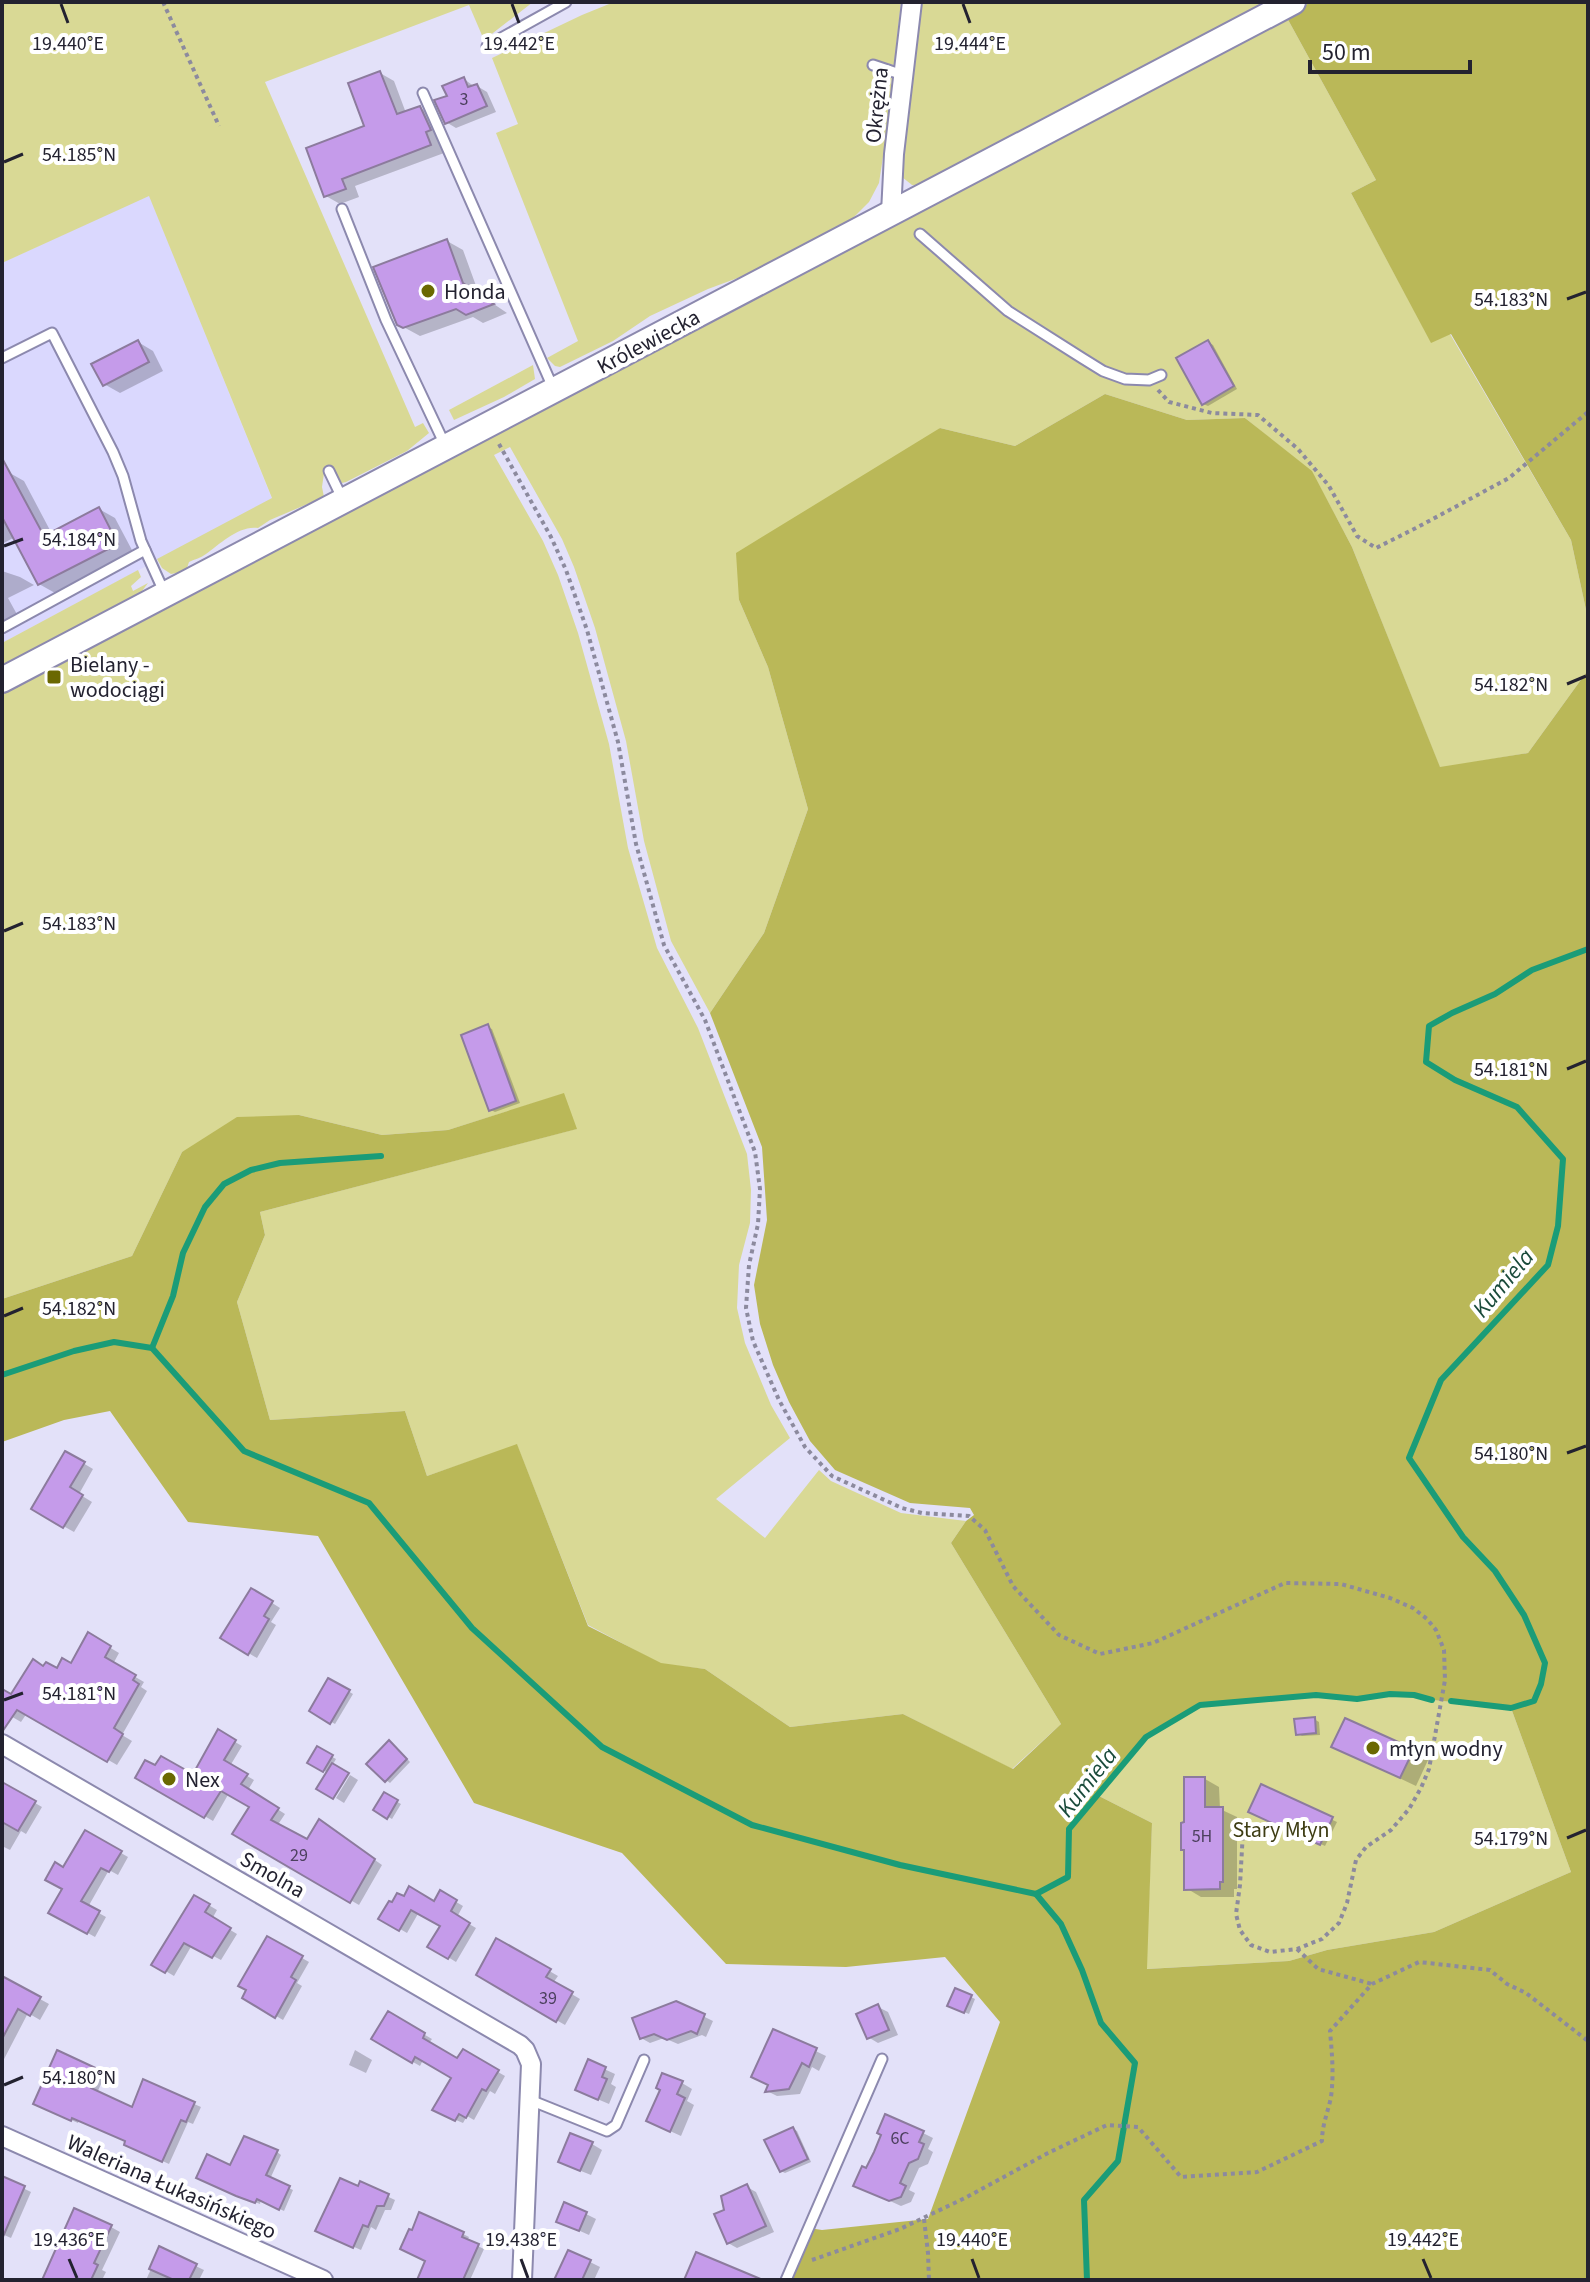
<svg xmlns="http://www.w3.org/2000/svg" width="1590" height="2282" font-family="'Source Sans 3',sans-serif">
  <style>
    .built { fill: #dad8fe }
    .green { fill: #d9d995 }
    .forest { fill: #bab858; fill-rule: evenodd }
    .shadow { fill: #0003 }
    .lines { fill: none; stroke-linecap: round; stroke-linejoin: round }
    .stream { stroke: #1a9c78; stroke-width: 6 }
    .building { fill: #c59bea; stroke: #8c7b9d; stroke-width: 2 }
    .service-casing { stroke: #8c89ae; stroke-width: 13 }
    .minor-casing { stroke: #8c89ae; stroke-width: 22 }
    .secondary-casing { stroke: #8c89ae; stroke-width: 28 }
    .path { stroke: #8c8a9e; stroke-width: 4; stroke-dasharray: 4 4; stroke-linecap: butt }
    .service { stroke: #fff; stroke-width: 9 }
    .minor { stroke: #fff; stroke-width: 18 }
    .secondary { stroke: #fff; stroke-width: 24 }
    .ticks { fill: none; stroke: #232230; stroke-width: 3 }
    .poi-dot { fill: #6a6801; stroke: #fff; stroke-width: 3 }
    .labels { text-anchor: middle; stroke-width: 8; stroke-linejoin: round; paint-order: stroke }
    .number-label { font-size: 18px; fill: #4c405e }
    .street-label { font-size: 22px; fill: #232230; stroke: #fff }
    .poi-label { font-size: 22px; fill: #232230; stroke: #fff; text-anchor: start }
    .park-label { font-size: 22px; fill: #3e3d14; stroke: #fff }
    .water-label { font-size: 24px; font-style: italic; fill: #1a4b3b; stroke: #fff }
    .ticks-label { font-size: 20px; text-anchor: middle; fill: #232230; stroke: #fff; stroke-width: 8; stroke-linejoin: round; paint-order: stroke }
  </style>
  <rect width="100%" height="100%" fill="#e3e1f9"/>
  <polygon class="built" points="149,195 272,499 2,643 2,263"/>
  <g class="green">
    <path d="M2,2h531l-49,38 -15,-35 -204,77 150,345 8,-4 6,10 -22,18 -61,31 -4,1 -10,-13 -8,3 -2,14 2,10 -54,23 -12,8c-19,-3 -38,16 -52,26 -5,4 -11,5 -17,8l-3,9 -15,3 -9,-6 -5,-9 115,-61 -123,-302 -147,67z"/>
    <polygon points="614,2 901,2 894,65 873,61 872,70 892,77 888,124 879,183 869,202 850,221 743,276 708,289 650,316 613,341 560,367 555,366 547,358 578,341 496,133 518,124 492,58 582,15"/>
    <polygon points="921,2 1270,2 920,186 912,185 902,177 902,166"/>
    <polygon points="1286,16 1376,180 1351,193 1431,342 1450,334 1571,540 1588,619 1588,670 1528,753 1440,768 1352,547 1312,472 1245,418 1187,420 1105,394 1015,446 940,428 739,600 768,667 808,809 764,933 710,1013 671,941 644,841 626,741 595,628 574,567 562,539 510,447 494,455 543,541 558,575 578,633 609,744 628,848 657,948 698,1028 747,1154 751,1190 750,1223 739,1265 737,1308 745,1343 771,1405 790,1438 716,1499 765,1538 819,1470 831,1481 901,1513 966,1521 951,1543 1061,1724 1012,1769 903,1714 790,1727 705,1669 661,1664 588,1625 517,1445 427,1476 405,1411 270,1420 237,1302 265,1235 260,1212 576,1129 563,1094 448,1130 382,1135 299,1115 182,1152 132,1256 2,1299 2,692"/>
    <polygon points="533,365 535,379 504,397 454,420 449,410"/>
    <polygon points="138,570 141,577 131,586 133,591 148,583 139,595 2,669 2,643"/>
    <polygon points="1390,1694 1414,1695 1432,1700 1511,1708 1571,1872 1434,1932 1327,1950 1289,1961 1146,1969 1152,1823 1097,1795 1146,1737 1200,1705 1316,1695 1357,1699"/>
  </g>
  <g class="forest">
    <polygon points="1311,2 1588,2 1588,619 1571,540 1451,334 1431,343 1351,193 1376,180 1286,16"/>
    <path d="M1105,394l82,26 58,-2 67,53 40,76 88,220 88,-14 60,-83v1610h-802l23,-52 13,2 106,-11 72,-197 -55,-65 -99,10 -120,-3 -104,-111 -148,-50 -156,-267 -130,-14 -78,-111 -46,9 -62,22v-143l130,-43 50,-104 55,-35 62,-2 83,20 66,-5 116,-37 13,36 -317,83 5,23 -28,67 33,118 135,-9 22,65 90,-32 71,182 73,37 44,6 85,58 113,-13 110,55 48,-45 -110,-181 15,-22 8,-6 -4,-7 -60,-5 -75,-33 -25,-29 -21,-39 -16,-37 -13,-41 -6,-39 13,-65 -5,-73 -52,-134 54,-80 44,-124 -40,-142 -29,-67 -3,-47 204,-125 75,18zM1390,1694l24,1 18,5 79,8 60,164 -137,60 -107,18 -38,11 -142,8 5,-146 -55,-28 49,-58 54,-32 116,-10 41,4z"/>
  </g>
  <g class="shadow">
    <polygon points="380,73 394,81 406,113 420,108 434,116 444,153 355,186 359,197 340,204 326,196 367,128"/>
    <polygon points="464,79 475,87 477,86 487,92 496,112 456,128 446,122 449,97"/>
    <polygon points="447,241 463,250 479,294 507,313 483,323 473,317 420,336 398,324"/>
    <polygon points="138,342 153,351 163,371 120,393 104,384"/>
    <polygon points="1208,342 1213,345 1237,389 1208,406 1203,404"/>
    <polygon points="8,472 24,481 52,534 99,509 115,518 133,552 55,593 39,584 15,537 2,544 2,475"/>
    <polygon points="2,571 20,577 34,585 8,598 19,618 2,626"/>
    <polygon points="487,1027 492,1029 520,1103 495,1112 491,1110"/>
    <polygon points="66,1453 93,1469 79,1494 92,1502 74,1532 33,1509"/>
    <polygon points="252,1590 280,1608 271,1622 276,1625 257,1658 223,1638"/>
    <polygon points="89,1635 119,1653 113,1664 144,1682 141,1687 147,1691 122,1735 132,1741 117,1765 27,1713 21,1722 2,1711 12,1697 44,1668 57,1671 72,1665"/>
    <polygon points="329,1680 353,1694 335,1724 312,1711"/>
    <polygon points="1314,1719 1319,1722 1320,1735 1302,1736 1297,1733"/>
    <polygon points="218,1732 242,1746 230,1766 254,1780 248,1790 285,1814 277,1826 307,1842 327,1826 382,1865 359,1905 235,1834 252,1807 229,1793 213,1821 138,1777 193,1777"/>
    <polygon points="394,1745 410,1762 390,1783 386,1780"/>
    <polygon points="1334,1747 1413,1751 1428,1760 1416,1786"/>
    <polygon points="318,1749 336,1759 328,1773 310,1762"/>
    <polygon points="350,1775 358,1780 344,1803 336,1798"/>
    <polygon points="1205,1779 1219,1787 1220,1809 1237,1817 1237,1889 1234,1889 1234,1897 1201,1897 1186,1888 1186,1824"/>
    <polygon points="2,1784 42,1807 26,1834 21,1831 10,1850 2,1846"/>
    <polygon points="1262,1787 1337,1822 1325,1846 1255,1814"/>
    <polygon points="384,1795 401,1804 392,1819 376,1810"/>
    <polygon points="86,1833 128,1857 118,1875 109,1870 88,1907 106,1917 95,1937 50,1912 65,1888 64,1870"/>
    <polygon points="441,1893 463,1906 457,1917 476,1928 456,1962 430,1946 443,1925 419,1912 407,1933 381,1918 390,1904 435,1904"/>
    <polygon points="195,1897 217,1910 212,1919 237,1934 221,1960 192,1945 174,1976 154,1964"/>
    <polygon points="267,1938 309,1962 297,1983 302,1986 283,2020 244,1997"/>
    <polygon points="497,1941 558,1976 553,1983 580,1999 565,2025 478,1975"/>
    <polygon points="2,1978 49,2004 40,2020 28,2013 2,2063"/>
    <polygon points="971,1997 975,1999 969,2014 954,2008"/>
    <polygon points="676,2003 713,2021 706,2037 702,2035 678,2044 664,2038 650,2043 641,2038"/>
    <polygon points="878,2007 888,2012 898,2035 878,2043 868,2037"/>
    <polygon points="389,2014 432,2039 429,2043 458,2061 463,2052 505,2076 495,2094 490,2091 474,2120 467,2116 463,2123 442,2114 454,2077 423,2060 420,2066 373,2039"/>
    <polygon points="774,2031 826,2056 819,2071 812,2067 800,2094 777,2096 767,2091 770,2085"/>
    <polygon points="355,2050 372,2060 366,2073 349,2065"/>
    <polygon points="589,2062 615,2074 611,2084 616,2087 609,2104 588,2095"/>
    <polygon points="99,2071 105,2075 97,2093 133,2109 144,2082 201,2107 193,2124 188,2122 169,2164 132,2147 127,2141 79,2120 78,2123 42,2107"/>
    <polygon points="682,2083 692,2089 687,2101 694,2105 681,2136 659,2126"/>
    <polygon points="793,2129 797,2131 811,2162 785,2173 781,2171"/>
    <polygon points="923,2133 933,2138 928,2149 933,2152 928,2164 919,2168 909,2190 915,2193 911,2202 901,2206 866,2190 867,2171 883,2135"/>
    <polygon points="592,2144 602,2150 591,2175 571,2167"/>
    <polygon points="277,2152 281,2155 270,2179 293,2190 284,2211 261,2200 260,2204 242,2197"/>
    <polygon points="2,2178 31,2192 11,2238 2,2234"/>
    <polygon points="361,2184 395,2200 391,2210 385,2210 376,2230 371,2227 361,2250 325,2234"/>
    <polygon points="747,2187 756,2192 774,2232 737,2248 728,2243 727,2211"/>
    <polygon points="586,2214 596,2219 589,2235 569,2226"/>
    <polygon points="111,2227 120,2232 102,2270 106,2272 102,2280 44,2280"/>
    <polygon points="463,2234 469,2237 467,2241 484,2249 470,2280 419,2280"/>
    <polygon points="160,2249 204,2270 199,2280 146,2280"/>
    <polygon points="590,2262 600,2267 594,2280 557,2280"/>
  </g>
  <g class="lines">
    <g class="stream">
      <polyline points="152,1348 173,1296 183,1253 205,1207 224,1184 251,1170 280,1163 381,1156"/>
      <polyline points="2,1375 74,1351 114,1342 152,1348 244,1451 369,1503 472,1628 602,1747 752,1825 900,1865 1036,1894"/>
      <polyline points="1451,1701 1511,1708 1534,1701 1541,1684 1545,1663 1524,1615 1495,1571 1463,1537 1409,1458 1441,1380 1548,1265 1558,1226 1563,1159 1517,1107 1455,1080 1426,1062 1429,1026 1452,1013 1495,994 1532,970 1588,949"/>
      <polyline points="1036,1894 1068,1877 1069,1829 1146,1737 1200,1705 1316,1695 1357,1699 1390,1694 1414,1695 1432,1700"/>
      <polyline points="1036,1894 1061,1924 1082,1970 1101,2023 1135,2063 1118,2161 1084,2200 1087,2280"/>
    </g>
  </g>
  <g class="building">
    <polygon points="380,71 397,114 420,106 431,130 426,132 431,145 342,179 346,189 324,197 306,148 364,126 348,83"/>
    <polygon points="464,77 468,87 477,84 487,106 445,124 434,100 447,96 442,86"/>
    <polygon points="447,239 463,283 494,304 466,315 456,309 403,328 397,325 373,267"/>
    <polygon points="138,340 149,362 103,386 91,364"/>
    <polygon points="1208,340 1234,386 1202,405 1176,358"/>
    <polygon points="2,458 44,536 99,507 118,544 38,585 2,517"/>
    <polygon points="488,1024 516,1101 489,1111 461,1035"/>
    <polygon points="65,1451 85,1462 70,1487 83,1495 63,1528 31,1509"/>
    <polygon points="251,1588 273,1601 264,1616 269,1619 248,1655 220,1638"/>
    <polygon points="88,1632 111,1646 105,1657 136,1675 133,1680 139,1684 114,1728 123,1734 107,1762 17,1710 2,1732 2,1689 11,1694 33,1659 43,1666 46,1662 57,1668 62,1658 71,1663"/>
    <polygon points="328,1678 350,1690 330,1724 309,1711"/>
    <polygon points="1315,1717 1316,1733 1296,1735 1294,1719"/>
    <polygon points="1345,1718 1414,1749 1400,1778 1331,1747"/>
    <polygon points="218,1729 236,1740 224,1760 248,1774 241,1784 279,1808 271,1820 307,1839 319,1819 375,1859 350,1903 232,1834 249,1807 221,1791 204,1818 135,1778 145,1760 155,1765 161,1756 193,1774"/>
    <polygon points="389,1740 407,1759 385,1782 366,1764"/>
    <polygon points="317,1746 333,1755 323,1772 307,1763"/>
    <polygon points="332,1763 349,1773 333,1799 316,1789"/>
    <polygon points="1184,1777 1205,1777 1205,1807 1223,1807 1223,1882 1220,1882 1220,1889 1184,1890 1184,1850 1181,1850 1181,1823 1184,1822"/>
    <polygon points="2,1782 36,1801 18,1831 2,1822"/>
    <polygon points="1261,1784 1333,1817 1320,1845 1248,1812"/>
    <polygon points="384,1792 398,1800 387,1819 373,1810"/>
    <polygon points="85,1830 122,1851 109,1872 101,1868 81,1901 100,1911 87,1934 48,1913 62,1889 45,1880 55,1862 63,1867"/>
    <polygon points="409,1886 434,1901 440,1890 457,1900 451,1911 470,1923 448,1959 427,1947 440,1926 411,1910 399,1931 378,1919 389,1901 392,1902 397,1893 404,1896"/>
    <polygon points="194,1895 210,1904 205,1912 231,1928 212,1958 184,1943 165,1973 151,1965"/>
    <polygon points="267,1936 303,1956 291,1977 296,1980 275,2018 242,1998 246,1990 238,1986"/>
    <polygon points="496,1938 551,1969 546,1977 573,1992 556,2022 476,1975"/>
    <polygon points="2,1976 41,1997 30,2016 18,2009 2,2039"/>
    <polygon points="955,1988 972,1995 964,2013 947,2006"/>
    <polygon points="676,2001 705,2014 697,2034 691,2031 667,2040 654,2034 640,2039 632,2018"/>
    <polygon points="878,2004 889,2030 867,2039 856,2014"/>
    <polygon points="388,2011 425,2033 423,2038 457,2058 463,2049 499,2070 486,2091 482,2089 466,2118 459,2114 455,2121 432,2110 451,2078 415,2057 412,2063 371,2039"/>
    <polygon points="773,2029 817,2048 809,2067 802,2063 789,2089 765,2092 768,2085 751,2077"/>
    <polygon points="57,2050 100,2070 91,2088 132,2107 143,2079 195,2102 186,2122 181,2120 162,2162 124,2145 125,2141 72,2118 71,2121 33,2104"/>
    <polygon points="588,2059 606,2067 602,2077 607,2079 598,2100 575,2090"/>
    <polygon points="662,2073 683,2081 677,2094 685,2098 670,2132 646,2121 660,2090 656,2088"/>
    <polygon points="885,2114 924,2131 919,2142 924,2144 918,2159 909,2163 900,2183 906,2186 901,2197 889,2201 853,2186 862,2166 866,2168 874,2152 881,2135 877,2133"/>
    <polygon points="793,2127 808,2159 780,2172 764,2140"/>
    <polygon points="570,2133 593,2142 580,2171 558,2162"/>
    <polygon points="244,2136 278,2150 266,2175 290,2186 279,2210 257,2199 255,2203 236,2196 196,2178 207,2154 230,2165"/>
    <polygon points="2,2176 25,2186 2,2239"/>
    <polygon points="340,2178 358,2186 360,2181 389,2194 384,2206 377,2206 368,2227 363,2225 353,2248 315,2231"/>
    <polygon points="747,2184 766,2226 727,2244 714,2214 724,2210 721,2196"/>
    <polygon points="564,2202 587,2212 579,2231 556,2222"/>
    <polygon points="74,2208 112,2225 94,2263 98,2265 91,2280 42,2280"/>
    <polygon points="419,2212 464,2232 462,2237 479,2244 463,2280 417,2280 425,2261 400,2249 409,2229 412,2230"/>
    <polygon points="159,2246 197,2264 189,2280 174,2280 149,2269"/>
    <polygon points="568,2250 591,2260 582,2280 554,2280"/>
    <polygon points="696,2252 763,2280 684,2280"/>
  </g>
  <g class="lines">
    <defs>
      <g id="service">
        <polyline points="487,46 566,2"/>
        <polyline points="873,65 903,75"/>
        <polyline points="423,93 554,390"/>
        <polyline points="342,209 386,320 446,447"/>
        <polyline points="920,234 1008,311 1082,358 1103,371 1125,379 1149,380 1161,375"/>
        <polyline points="2,358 52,333 113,452 123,476 141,541 165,594"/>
        <polyline points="329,471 343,500"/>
        <polyline points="2,628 145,550"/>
        <polyline points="530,2100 607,2131 616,2125 644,2060"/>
        <polyline points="786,2280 882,2059"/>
      </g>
      <g id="minor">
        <polyline points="891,213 894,154 912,2"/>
        <polyline points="2,1744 520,2045 525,2050 531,2064 522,2280"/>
        <polyline points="2,2136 323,2280"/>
      </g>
      <polyline id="secondary" points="2,680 1293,2"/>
    </defs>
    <use href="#service" class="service-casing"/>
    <use href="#minor" class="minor-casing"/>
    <use href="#secondary" class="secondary-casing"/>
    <g class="path">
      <polyline points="163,2 219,126"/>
      <polyline points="1158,390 1169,402 1212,413 1258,415 1298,449 1329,486 1357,536 1376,548 1416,528 1509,478 1588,412"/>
      <polyline points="499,444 551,537 566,570 587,630 618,742 636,844 664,945 705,1020 755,1152 760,1189 758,1224 749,1265 746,1308 753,1341 779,1400 805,1447 832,1476 902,1508 922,1513 969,1516 985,1530 1013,1586 1059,1635 1100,1654 1153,1643 1285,1583 1341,1584 1390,1598 1413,1608 1427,1619 1436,1630 1444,1650 1445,1680 1429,1769 1421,1788 1409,1809 1391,1830 1366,1847 1356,1860 1347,1903 1339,1923 1322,1939 1297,1949 1270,1952 1251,1945 1240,1930 1236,1914 1240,1885 1243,1831"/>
      <polyline points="1297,1949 1318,1969 1372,1984"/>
      <polyline points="924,2219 928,2253 929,2280"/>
      <path d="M812,2260l88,-31 65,-31 83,-45 59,-28 31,2 43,50 76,-5 65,-31c0,-16 6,-29 9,-44 3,-23 1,-43 -1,-66l42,-47 47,-22 71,8 17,14 19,9 62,48"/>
    </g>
    <use href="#service" class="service"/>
    <use href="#minor" class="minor"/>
    <use href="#secondary" class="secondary"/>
  </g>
  <path class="ticks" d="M61,4l7,19M512,4l7,19M963,4l7,19M4,162l19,-8M1567,299l19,-7M4,546l19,-7M1567,684l19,-8M4,931l19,-8M1567,1069l19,-8M4,1316l19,-8M1567,1453l19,-7M4,1700l19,-7M1567,1838l19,-8M4,2085l19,-8M69,2259l8,19M521,2259l7,19M972,2259l7,19M1423,2259l8,19"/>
  <g class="poi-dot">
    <circle cx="428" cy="291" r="8"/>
    <rect x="46" y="669" width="16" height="16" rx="4"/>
    <circle cx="1373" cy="1748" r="8"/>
    <circle cx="169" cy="1779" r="8"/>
  </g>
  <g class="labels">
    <g class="number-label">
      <text x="464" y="105">3</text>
      <text x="1202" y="1842">5H</text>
      <text x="299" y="1861">29</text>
      <text x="548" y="2004">39</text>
      <text x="900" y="2144">6C</text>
    </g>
    <g class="street-label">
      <text transform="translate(876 105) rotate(-84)" y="8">Okrężna</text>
      <text transform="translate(648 341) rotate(-28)" y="8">Królewiecka</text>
      <text transform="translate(273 1874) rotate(30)" y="8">Smolna</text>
      <text transform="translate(172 2186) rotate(24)" y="8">Waleriana Łukasińskiego</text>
    </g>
    <g class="poi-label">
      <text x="444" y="299">Honda</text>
      <text x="70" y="672">Bielany -<tspan x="70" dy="25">wodociągi</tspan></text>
      <text x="1389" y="1756">młyn wodny</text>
      <text x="185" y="1787">Nex</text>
    </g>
    <g class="park-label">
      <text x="1281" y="1837">Stary Młyn</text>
    </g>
    <g class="water-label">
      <text transform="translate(1503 1283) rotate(-50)" y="8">Kumiela</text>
      <text transform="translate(1087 1782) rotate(-52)" y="8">Kumiela</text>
    </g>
  </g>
  <g class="ticks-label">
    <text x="68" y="50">19.440°E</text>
    <text x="519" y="50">19.442°E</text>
    <text x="970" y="50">19.444°E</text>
    <text x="79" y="161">54.185°N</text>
    <text x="1511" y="306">54.183°N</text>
    <text x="79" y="546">54.184°N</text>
    <text x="1511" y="691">54.182°N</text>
    <text x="79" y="930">54.183°N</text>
    <text x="1511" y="1076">54.181°N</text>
    <text x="79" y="1315">54.182°N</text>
    <text x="1511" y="1460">54.180°N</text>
    <text x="79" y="1700">54.181°N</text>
    <text x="1511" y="1845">54.179°N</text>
    <text x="79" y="2084">54.180°N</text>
    <text x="69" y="2246">19.436°E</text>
    <text x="521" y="2246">19.438°E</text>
    <text x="972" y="2246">19.440°E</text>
    <text x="1423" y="2246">19.442°E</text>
  </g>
  <rect width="1590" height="2282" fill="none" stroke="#232230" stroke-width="8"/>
  <path d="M1310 60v12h160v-12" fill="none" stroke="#232230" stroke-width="4"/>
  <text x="1322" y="60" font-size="24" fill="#232230" stroke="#ffffff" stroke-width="6" paint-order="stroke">50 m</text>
</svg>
